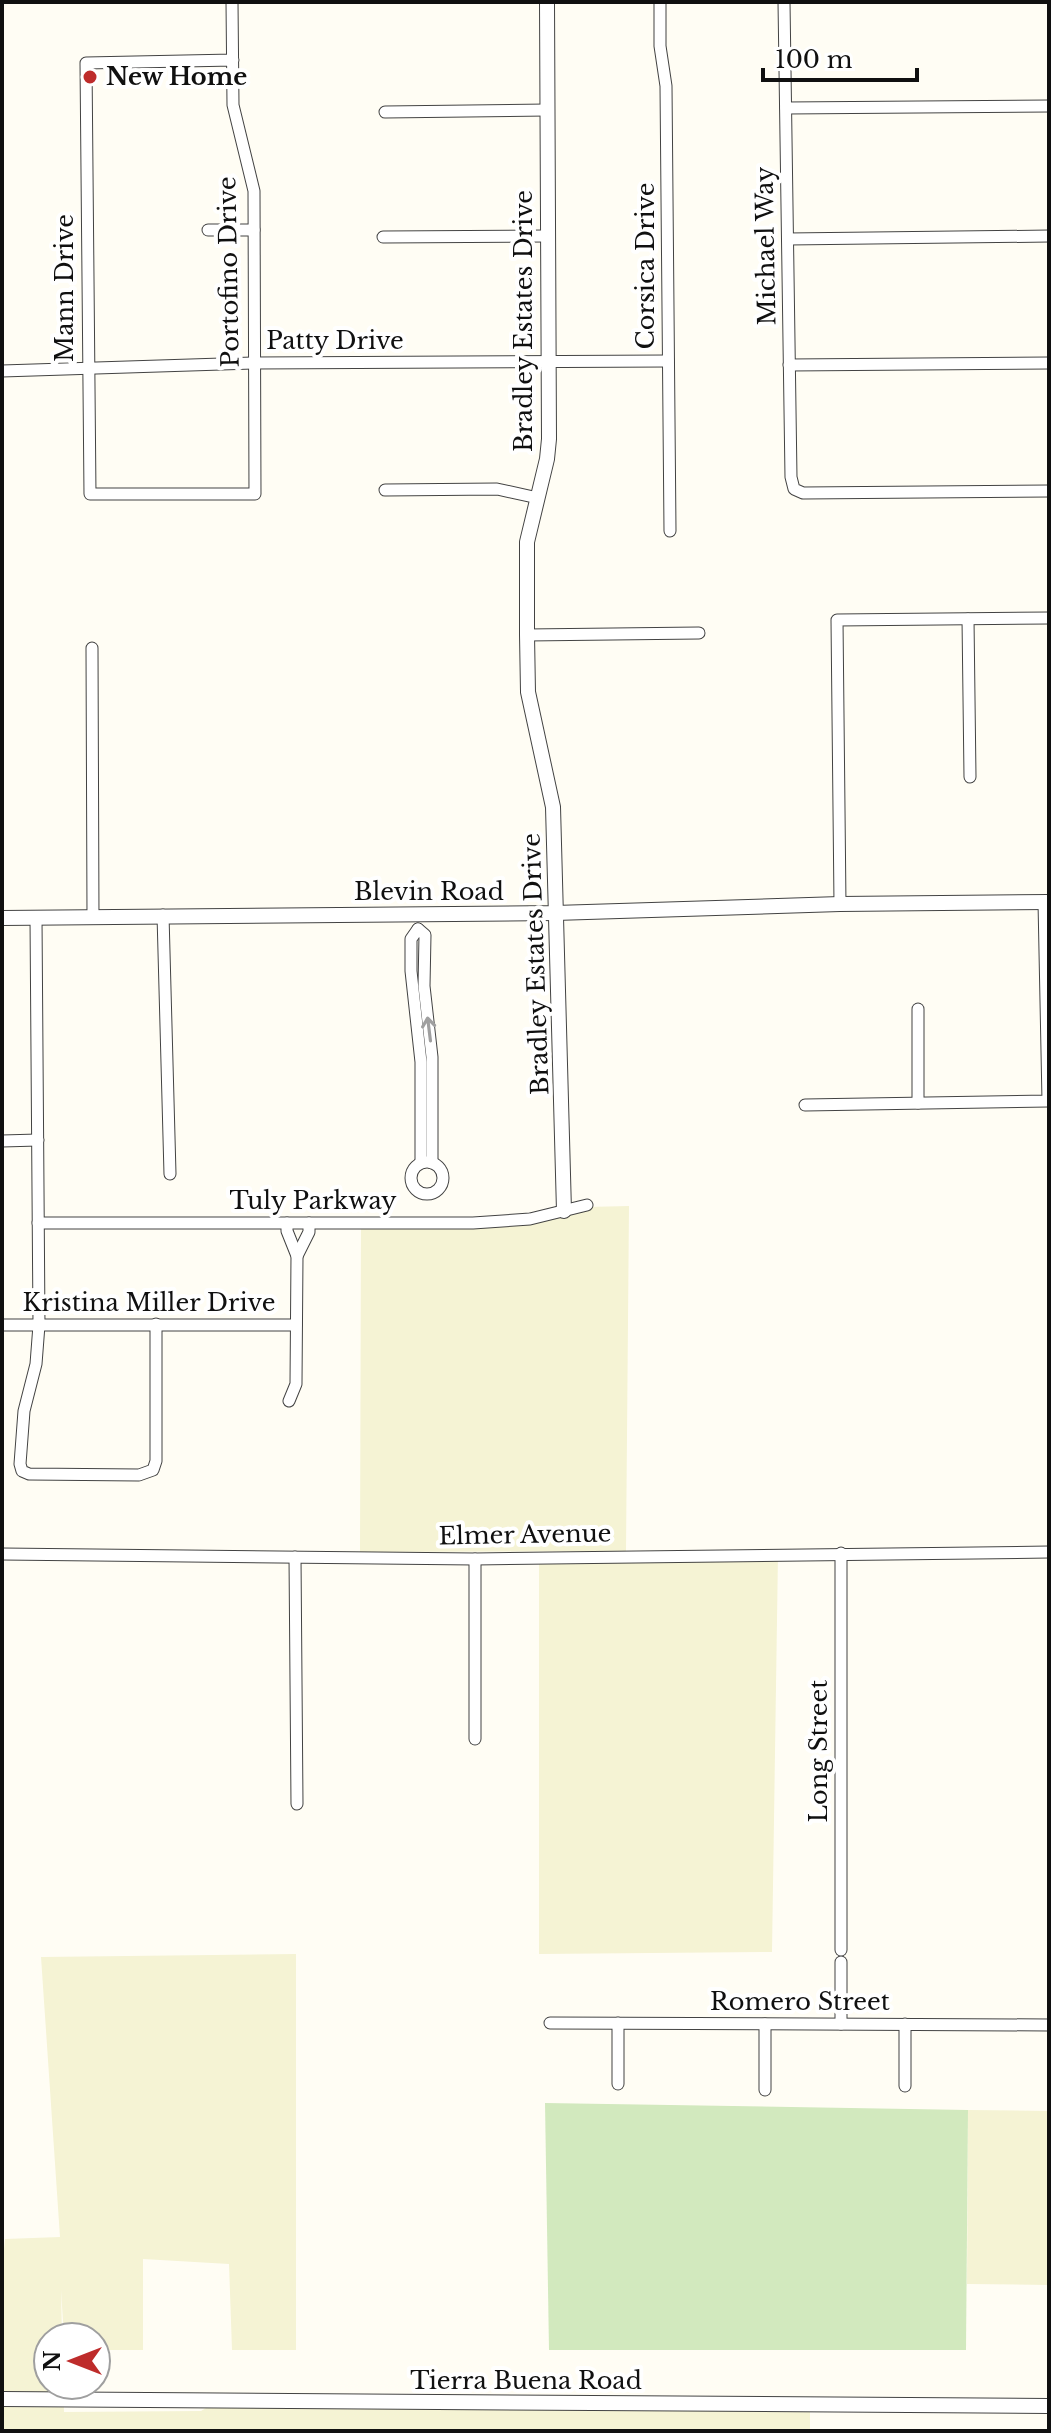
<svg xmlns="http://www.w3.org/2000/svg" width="1051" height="2433" font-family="'Libre Baskerville',serif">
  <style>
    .farmland { fill: #f5f3d4 }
    .green { fill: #d2e9be }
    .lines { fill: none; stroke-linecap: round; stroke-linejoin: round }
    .minor-casing { stroke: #434343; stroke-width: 13 }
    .tertiary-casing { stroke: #434343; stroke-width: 16 }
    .minor { stroke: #fff; stroke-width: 11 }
    .tertiary { stroke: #fff; stroke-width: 14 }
    .oneway { stroke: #9f9f9f }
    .poi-dot { fill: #be2c2b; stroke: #fff; stroke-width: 3 }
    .labels { text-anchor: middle; stroke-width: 8; stroke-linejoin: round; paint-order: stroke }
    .poi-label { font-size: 24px; font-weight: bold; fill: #101010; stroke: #fff; text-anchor: start }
    .street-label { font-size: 24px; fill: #101010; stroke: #fff }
  </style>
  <rect width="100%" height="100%" fill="#fffdf4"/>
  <g class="farmland">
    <polygon points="629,1206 626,1551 360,1552 361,1225 473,1225 587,1207"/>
    <polygon points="778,1554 772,1952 539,1954 539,1558"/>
    <polygon points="296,1954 296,2350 232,2350 229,2264 143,2259 143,2350 96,2350 96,2337 64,2337 61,2290 62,2337 48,2337 48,2385 63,2385 64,2412 201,2411 218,2401 810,2405 810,2431 2,2431 2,2270 5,2239 60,2237 41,1957"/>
    <polygon points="968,2110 1049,2111 1049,2285 967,2284"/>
  </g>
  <polygon class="green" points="545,2103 968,2110 966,2350 549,2350"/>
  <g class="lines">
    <defs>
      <g id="minor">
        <polyline points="232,2 233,105 254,191 255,494 90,494 86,63 233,60"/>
        <polyline points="660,2 660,46 666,86 670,531"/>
        <polyline points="784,2 791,477 794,489 803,493 1049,491"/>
        <polyline points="786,108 1049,106"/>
        <polyline points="385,112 547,110"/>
        <polyline points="208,230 254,230"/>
        <polyline points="383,237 547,236"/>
        <polyline points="788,239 1049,236"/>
        <polyline points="789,365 1049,363"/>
        <polyline points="2,371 253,363 668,361"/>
        <polyline points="385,490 497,489 538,498"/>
        <polyline points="968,619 970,777"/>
        <polyline points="527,635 699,633"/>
        <polyline points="92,648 93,917"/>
        <polyline points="840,904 837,620 1049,618"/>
        <polyline points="163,915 170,1174"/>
        <polyline points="36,918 39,1325 36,1364 24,1411 20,1464 22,1471 29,1474 139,1475 153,1470 156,1461 156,1324"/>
        <polyline points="418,929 425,935 424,986 432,1057 432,1163"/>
        <polyline points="418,929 411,939 411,971 421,1062 421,1163"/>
        <polyline points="918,1009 918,1103"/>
        <polyline points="805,1105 1048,1101 1044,902"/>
        <polyline points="2,1141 38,1140"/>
        <circle cx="427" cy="1178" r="16"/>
        <polyline points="38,1223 473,1223 530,1219 587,1205"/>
        <polyline points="287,1223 287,1231 297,1256 296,1384 289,1401"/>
        <polyline points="297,1256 309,1232 309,1223"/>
        <polyline points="2,1325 296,1325"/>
        <polyline points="841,1553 841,1950"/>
        <polyline points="2,1554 475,1559 1049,1552"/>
        <polyline points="295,1557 297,1804"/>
        <polyline points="475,1559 475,1739"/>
        <polyline points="841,1962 841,2024"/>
        <polyline points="550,2023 1049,2025"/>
        <polyline points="618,2023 618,2084"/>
        <polyline points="765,2024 765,2090"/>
        <polyline points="905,2024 905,2086"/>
      </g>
      <g id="tertiary">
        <polyline points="547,2 549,439 547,459 527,542 527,635 528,692 553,807 564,1211"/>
        <polyline points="2,918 555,913 840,904 1049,902"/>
        <polyline points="2,2399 1049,2406"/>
      </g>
    </defs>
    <use href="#minor" class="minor-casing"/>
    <use href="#tertiary" class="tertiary-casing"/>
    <use href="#minor" class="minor"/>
    <use href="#tertiary" class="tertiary"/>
  </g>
  <defs><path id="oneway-shaft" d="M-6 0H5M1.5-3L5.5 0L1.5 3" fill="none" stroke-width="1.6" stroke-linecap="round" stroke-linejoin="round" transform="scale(2)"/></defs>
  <use class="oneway" href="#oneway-shaft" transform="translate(429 1029) rotate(-97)"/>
  <circle class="poi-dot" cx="90" cy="77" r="8"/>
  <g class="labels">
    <g class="poi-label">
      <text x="106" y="85">New Home</text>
    </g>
    <g class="street-label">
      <text transform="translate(766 246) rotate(-91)" y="8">Michael Way</text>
      <text transform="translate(646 266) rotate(-90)" y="8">Corsica Drive</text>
      <text transform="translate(229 272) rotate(-91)" y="8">Portofino Drive</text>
      <text transform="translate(65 288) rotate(-90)" y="8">Mann Drive</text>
      <text transform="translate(524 321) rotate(-90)" y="8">Bradley Estates Drive</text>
      <text x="335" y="349">Patty Drive</text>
      <text x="429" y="900">Blevin Road</text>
      <text transform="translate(536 964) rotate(-92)" y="8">Bradley Estates Drive</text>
      <text x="313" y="1209">Tuly Parkway</text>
      <text x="149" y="1311">Kristina Miller Drive</text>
      <text transform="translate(525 1535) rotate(-1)" y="8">Elmer Avenue</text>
      <text transform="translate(819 1751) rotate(-90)" y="8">Long Street</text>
      <text x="800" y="2010">Romero Street</text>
      <text x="526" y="2389">Tierra Buena Road</text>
    </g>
  </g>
  <rect width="1051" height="2433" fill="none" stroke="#101010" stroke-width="8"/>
  <g transform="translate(72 2361) rotate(270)"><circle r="38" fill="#ffffff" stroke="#9f9f9f" stroke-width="2"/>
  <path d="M0-6L14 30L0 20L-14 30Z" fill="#be2c2b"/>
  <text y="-12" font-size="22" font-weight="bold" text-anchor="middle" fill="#101010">N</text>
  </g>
  <path d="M763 68v12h154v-12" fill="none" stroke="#101010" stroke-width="4"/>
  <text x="775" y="68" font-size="24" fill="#101010" stroke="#ffffff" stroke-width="6" paint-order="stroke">100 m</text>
</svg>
